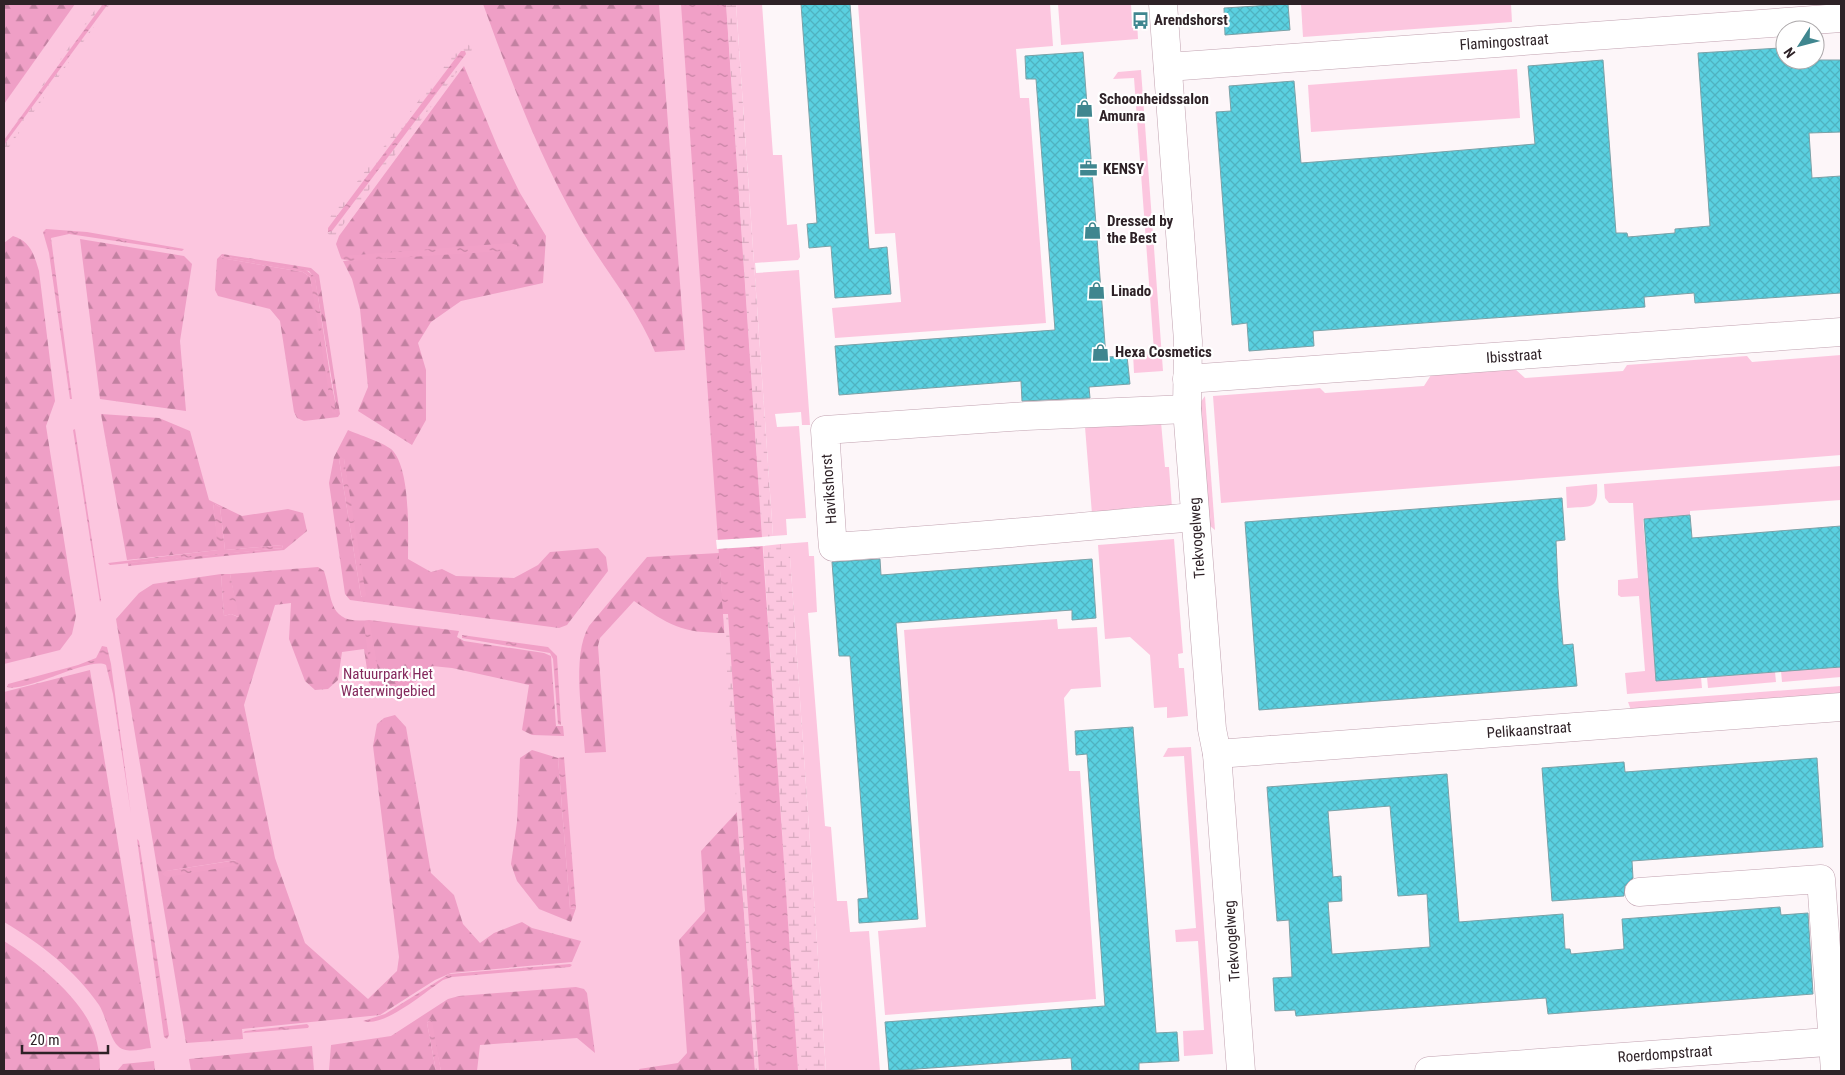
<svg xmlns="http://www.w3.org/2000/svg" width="1845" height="1075" font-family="'Roboto Condensed',sans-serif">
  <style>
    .green { fill: #fcc6df }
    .forest { fill: url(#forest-firs); fill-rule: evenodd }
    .wetland { fill: url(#wetland-marsh); fill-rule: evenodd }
    .water { fill: url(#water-ripples) }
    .pier { fill: #fdf6f9 }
    .building { fill: url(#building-cross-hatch); stroke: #7ca1a7; fill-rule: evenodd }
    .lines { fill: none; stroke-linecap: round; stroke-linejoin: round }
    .minor-casing { stroke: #c1a2b0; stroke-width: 29 }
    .minor { stroke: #fff; stroke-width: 28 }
    .labels { text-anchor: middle; stroke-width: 4.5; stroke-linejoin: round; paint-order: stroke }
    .poi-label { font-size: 15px; font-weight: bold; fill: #2e2227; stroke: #fff; text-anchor: start }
    .street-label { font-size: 15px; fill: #2e2227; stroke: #fff }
    .park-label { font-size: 15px; fill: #84285c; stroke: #fff }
  </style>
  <defs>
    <pattern id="forest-firs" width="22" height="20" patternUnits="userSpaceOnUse" patternTransform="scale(1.25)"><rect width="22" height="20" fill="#ef9fc6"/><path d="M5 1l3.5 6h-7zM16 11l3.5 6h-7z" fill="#c281a1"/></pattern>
    <pattern id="wetland-marsh" width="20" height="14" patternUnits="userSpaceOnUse" patternTransform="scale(1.25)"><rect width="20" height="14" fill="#fcc6df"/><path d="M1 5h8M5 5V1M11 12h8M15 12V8" fill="none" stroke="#d8aabf"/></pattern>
    <pattern id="water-ripples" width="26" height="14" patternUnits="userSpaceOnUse" patternTransform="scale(1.25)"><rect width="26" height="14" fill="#f1a0c7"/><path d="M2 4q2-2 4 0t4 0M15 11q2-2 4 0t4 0" fill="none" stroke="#c482a2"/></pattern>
    <pattern id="building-cross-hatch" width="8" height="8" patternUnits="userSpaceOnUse" patternTransform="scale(1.25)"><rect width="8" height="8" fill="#5ad0e0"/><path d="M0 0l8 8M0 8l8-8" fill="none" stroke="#4fb2c0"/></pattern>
  </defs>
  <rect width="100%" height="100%" fill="#fdf6f9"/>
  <g class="green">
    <polygon points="4,4 726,4 799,1071 4,1071"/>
    <polygon points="736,4 762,4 773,155 782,155 787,225 797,224 800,257 798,260 755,263 756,273 799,270 810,425 802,425 801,412 775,414 777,427 799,426 806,518 786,519 787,535 773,536"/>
    <polygon points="858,4 1050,4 1053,46 1016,49 1020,98 1029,98 1046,323 835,338 832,308 901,302 895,233 875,234"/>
    <polygon points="1058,4 1131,4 1132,21 1137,21 1138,39 1061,45"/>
    <polygon points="1301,4 1511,4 1512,22 1303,37"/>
    <polygon points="1517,69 1520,118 1311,132 1308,85"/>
    <polygon points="1141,70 1163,371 1134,373 1133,353 1154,351 1134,78 1113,79 1118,72"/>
    <polygon points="1841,355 1841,455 1221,503 1213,396 1320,388 1325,393 1424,386 1431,375 1515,369 1525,378 1623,371 1627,365 1747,356 1752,362"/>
    <polygon points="1205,396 1215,530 1205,522 1200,403"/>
    <polygon points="1161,422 1165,467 1169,467 1172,508 1092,514 1085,427"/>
    <polygon points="1841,466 1841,500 1690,511 1690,515 1643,519 1656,681 1701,677 1702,688 1627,694 1625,673 1645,671 1639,596 1621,597 1618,595 1618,580 1638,578 1633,503 1609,503 1605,498 1604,484"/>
    <path d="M1597,484c2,27 -7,22 -30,24l-1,-21z"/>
    <polygon points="1174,539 1183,653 1178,654 1179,668 1184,668 1188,716 1167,718 1167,707 1154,708 1150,655 1130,637 1105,639 1098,545"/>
    <polygon points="808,542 809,556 814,556 817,612 808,613 825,826 831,827 837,901 847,901 850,932 869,931 880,1071 826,1071 790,557 781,557 781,544"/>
    <polygon points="1057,619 1058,629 1097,627 1101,687 1071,689 1064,698 1069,771 1080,771 1096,999 885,1015 878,931 926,927 904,630"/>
    <polygon points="1841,667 1841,677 1782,682 1781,671"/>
    <polygon points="1775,672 1776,682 1708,688 1707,677"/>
    <polygon points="1841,686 1841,695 1631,710 1628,702"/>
    <polygon points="1191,747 1213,1054 1184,1056 1183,1031 1204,1030 1198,941 1176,942 1175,930 1196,928 1184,756 1163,757 1168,748"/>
  </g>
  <g class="forest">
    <polygon points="4,4 75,4 4,104"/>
    <path d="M483,4h176l26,346 -30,2c-18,-45 -52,-84 -76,-126 -40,-70 -69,-147 -96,-222z"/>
    <polygon points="464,66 498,148 520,193 546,236 543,283 461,301 431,322 418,343 426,370 426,420 412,445 358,411 368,387 360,309 352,279 343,261 517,248 341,258 336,244 339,236"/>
    <path d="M13,236c17,5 21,18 26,35l16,130 -9,25 30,190 -4,18 -12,16 -56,14v-421z"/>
    <polygon points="80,239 184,256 192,264 180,341 186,411 100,399"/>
    <path d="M222,254l89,14 8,7 21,139 -2,3 -34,4 -7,-3 -3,-6 -14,-91 -10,-12 -52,-13 -3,-6 2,-31zM221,256l88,15 6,8 22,132 -27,-134 -7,-5 -82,-14z"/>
    <polygon points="101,414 159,418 190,431 209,500 242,516 288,509 303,513 307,531 284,550 128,566 128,563 283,548 282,545 225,550 220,507 213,503 219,550 127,560"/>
    <path d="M348,430c11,5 34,12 43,19 20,18 17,84 17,110l23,13 11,-3 14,7 58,2 24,-13 12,-13 48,-4 8,9 2,14 -41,54 -8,3 -209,-28 -5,-6 -16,-111 5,-26zM339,459h5l18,138 -1,-1z"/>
    <path d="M719,553l6,80c-44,0 -56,-8 -91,-32l-34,37 -2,8 8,106 -21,1c-2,-35 -14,-97 4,-127l58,-69z"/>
    <path d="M318,567l6,4c9,27 3,54 45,49l90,11 -2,6 7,4 80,12 7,3 5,70h7l1,10 -32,-1 -10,-5 7,-45 -77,-17 -20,-2c-20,23 -30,23 -58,22l-5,-5 -5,-34 -22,3 -4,28 -10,9 -13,1 -10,-9 -16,-42 2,-36 -16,2 -31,100 31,153 30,85 63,56 29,-28 2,-14 -26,-211 4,-22 7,-6 11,-3 11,12 25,146 23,22 9,29 17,19 14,-10 28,-11 10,6 49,13 -9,21 -121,11 -16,7 -55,35 -138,14 1,10 -57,4 -70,-424 23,-26 14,-9 68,-10 3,42 7,-2 7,3 -8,-43zM236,860l2,4 -72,7z"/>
    <path d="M90,670l61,378c-10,1 -25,6 -33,-2 -8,-7 -12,-30 -19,-41 -24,-35 -59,-62 -95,-83v-230z"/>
    <polygon points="532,750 558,758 570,909 576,908 571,922 539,909 517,881 511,864 517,822 520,758"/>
    <polygon points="737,812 755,1071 640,1071 639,1069 678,1063 687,1053 679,940 705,911 701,851"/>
    <path d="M4,941c30,19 72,52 87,85 7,14 9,30 9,45h-96z"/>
    <polygon points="576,987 584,989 587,993 595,1053 577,1038 480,1045 477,1071 441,1071 430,1019 427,1023 436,1071 329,1071 331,1045 391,1036 448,999 459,996"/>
    <polygon points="312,1046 314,1071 191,1071 189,1059"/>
    <polygon points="154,1061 155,1071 117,1071 123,1064"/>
  </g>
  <g class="wetland">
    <polygon points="99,4 103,4 4,140"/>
    <polygon points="108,4 110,4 4,154 4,145"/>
    <polygon points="726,4 736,4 773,536 762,537"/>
    <path d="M466,42l6,6 -1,5 -137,184h-3l-7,-8 1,-5 135,-178zM461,51h4l1,3 -134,177 -5,-1z"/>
    <polygon points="781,544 781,557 790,556 826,1071 798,1071 763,546"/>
    <polygon points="728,613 759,1071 755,1071 723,614"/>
  </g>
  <g class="water">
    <polygon points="103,4 108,4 4,145 4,140"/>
    <polygon points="681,4 726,4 798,1071 759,1071 728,614 723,614"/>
    <polygon points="461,51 465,51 466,54 332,231 328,232 328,228"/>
    <polygon points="46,229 87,232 184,249 182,251 69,234 51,238 72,399 70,399 49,253 43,232"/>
    <polygon points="510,243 517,245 517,250 350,261 341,259 343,256"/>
    <polygon points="222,256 306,270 315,277 336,414 332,412 310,277 303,272 220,258"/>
    <polygon points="75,429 101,600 100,602 73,430"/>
    <polygon points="341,457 344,459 366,595 364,597 361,596 339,459"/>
    <polygon points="213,503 220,507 225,550 282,545 283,548 110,565 108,563 218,550"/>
    <polygon points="221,574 230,574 239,617 231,614 224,616"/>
    <polygon points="367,621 370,624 379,676 376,680 371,676 364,624"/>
    <polygon points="462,635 548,647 557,656 561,725 558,724 553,659 550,653 462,638"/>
    <path d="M102,646l5,1 4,17 20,150 -18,-120 -7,-29c-16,-9 -79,28 -99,22l1,-3 70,-19 18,-7z"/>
    <polygon points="564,757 576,908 570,909 558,758"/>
    <polygon points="137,839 139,841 169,1035 167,1039 164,1037"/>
    <polygon points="237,860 239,865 167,877 162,874 166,871"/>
    <path d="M570,964l2,1 -2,2 -118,10 -9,3c-18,12 -59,48 -80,41l22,-7 64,-40z"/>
    <polygon points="430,1019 432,1021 441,1071 436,1071 427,1023"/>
    <polygon points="307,1024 309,1026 308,1028 243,1033 245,1031"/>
  </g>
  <polygon class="pier" points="764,537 765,546 717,549 716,540"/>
  <g class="building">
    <polygon points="801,4 850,4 869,249 887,247 891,294 835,298 831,246 809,248 807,224 817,223"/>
    <polygon points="1288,4 1290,30 1225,35 1224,8"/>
    <polygon points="1780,48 1781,60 1841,60 1841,132 1809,133 1812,178 1841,176 1841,293 1695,303 1694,293 1644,297 1645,307 1313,331 1314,346 1249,351 1247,323 1232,325 1216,112 1231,111 1229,86 1294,81 1301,163 1393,156 1535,144 1528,66 1603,60 1616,233 1627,233 1628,237 1675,233 1675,229 1710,226 1698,53"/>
    <polygon points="1083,52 1106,357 1127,356 1130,384 1089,387 1090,398 1022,401 1021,381 839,395 835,346 1055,330 1036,79 1026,79 1025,56"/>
    <polygon points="1562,498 1565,540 1556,541 1558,588 1563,645 1573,644 1577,686 1259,710 1245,522"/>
    <polygon points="1690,515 1692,538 1841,526 1841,667 1656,681 1644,519"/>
    <polygon points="880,559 881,575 1092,559 1096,618 1072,620 1072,610 896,623 918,919 859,923 858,899 868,898 850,656 839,656 832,562"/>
    <polygon points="1133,727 1156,1033 1177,1032 1179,1061 1139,1063 1139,1071 1072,1071 1071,1058 889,1071 885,1022 1105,1006 1087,754 1076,755 1075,731"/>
    <polygon points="1817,758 1823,847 1632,861 1633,878 1625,886 1624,896 1552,901 1542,768 1624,762 1625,772"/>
    <path d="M1447,774l12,148 104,-8 2,35h5l1,5 53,-5 -2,-30 158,-12 1,8 27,-2 5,81 -265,20 -2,-16 -250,18 -1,-6 -20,1 -2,-33 19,-1 -3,-57 -12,1 -10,-134zM1390,806l8,90 29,-2 3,53 -98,7 -4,-52 14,-1 -1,-25 -8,1 -5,-66z"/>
  </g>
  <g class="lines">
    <defs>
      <g id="minor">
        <polyline points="1163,4 1188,341 1187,409 1212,729 1217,754 1241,1071"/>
        <polyline points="1168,67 1841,18"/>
        <polyline points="1187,379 1841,332"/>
        <path d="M1187,409l-161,7 -201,14 7,105 1,12c121,-8 241,-20 362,-30"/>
        <polyline points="1217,754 1841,707"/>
        <polyline points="1639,892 1821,879 1835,1071"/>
        <polyline points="1429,1071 1841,1041"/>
      </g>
    </defs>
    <use href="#minor" class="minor-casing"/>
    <use href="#minor" class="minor"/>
  </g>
  <defs>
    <symbol id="bus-bare" viewBox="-9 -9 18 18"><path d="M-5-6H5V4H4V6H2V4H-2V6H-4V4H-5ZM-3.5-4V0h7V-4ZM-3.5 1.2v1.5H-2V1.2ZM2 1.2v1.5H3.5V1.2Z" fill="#3f868f" stroke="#fff" stroke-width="2.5" paint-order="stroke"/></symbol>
    <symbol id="shop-bare" viewBox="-9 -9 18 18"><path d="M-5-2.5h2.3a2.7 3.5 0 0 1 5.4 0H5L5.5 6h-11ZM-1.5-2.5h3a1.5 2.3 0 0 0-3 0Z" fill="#3f868f" stroke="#fff" stroke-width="2.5" paint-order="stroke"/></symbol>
    <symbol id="office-bare" viewBox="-9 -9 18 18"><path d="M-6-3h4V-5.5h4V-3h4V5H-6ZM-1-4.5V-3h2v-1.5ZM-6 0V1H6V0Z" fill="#3f868f" stroke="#fff" stroke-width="2.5" paint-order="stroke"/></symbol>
  </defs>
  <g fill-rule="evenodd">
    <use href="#bus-bare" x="1128" y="8" width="25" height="25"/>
    <use href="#shop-bare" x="1072" y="96" width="25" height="25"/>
    <use href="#office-bare" x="1076" y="156" width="25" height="25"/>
    <use href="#shop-bare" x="1080" y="218" width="25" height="25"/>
    <use href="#shop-bare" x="1084" y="278" width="25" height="25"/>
    <use href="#shop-bare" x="1088" y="340" width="25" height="25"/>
  </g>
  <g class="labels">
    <g class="poi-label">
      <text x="1154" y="25">Arendshorst</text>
      <text x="1099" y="104">Schoonheidssalon<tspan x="1099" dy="17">Amunra</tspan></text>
      <text x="1103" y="174">KENSY</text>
      <text x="1107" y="226">Dressed by<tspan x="1107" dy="17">the Best</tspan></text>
      <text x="1111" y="296">Linado</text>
      <text x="1115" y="357">Hexa Cosmetics</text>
    </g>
    <g class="street-label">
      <text transform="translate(1504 42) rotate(-4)" y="5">Flamingostraat</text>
      <text transform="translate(1514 356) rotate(-4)" y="5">Ibisstraat</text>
      <text transform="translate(829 489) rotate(-94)" y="5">Havikshorst</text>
      <text transform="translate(1197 538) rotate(-94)" y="5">Trekvogelweg</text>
      <text transform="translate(1529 730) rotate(-4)" y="5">Pelikaanstraat</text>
      <text transform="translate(1232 941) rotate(-94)" y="5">Trekvogelweg</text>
      <text transform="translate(1665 1054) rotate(-4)" y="5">Roerdompstraat</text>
    </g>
    <g class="park-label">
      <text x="388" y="679">Natuurpark Het<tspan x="388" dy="17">Waterwingebied</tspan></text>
    </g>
  </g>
  <rect width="1845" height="1075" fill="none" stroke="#2e2227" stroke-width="10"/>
  <g transform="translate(1800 45) rotate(234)"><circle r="24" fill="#ffffff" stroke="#aba7a9"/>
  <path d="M0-4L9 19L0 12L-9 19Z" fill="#3f868f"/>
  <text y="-8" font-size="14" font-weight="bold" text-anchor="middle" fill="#2e2227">N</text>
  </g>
  <path d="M22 1045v8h86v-8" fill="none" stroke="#2e2227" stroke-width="2.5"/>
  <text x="30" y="1045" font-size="15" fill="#2e2227" stroke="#ffffff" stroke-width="4" paint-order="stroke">20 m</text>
</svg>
